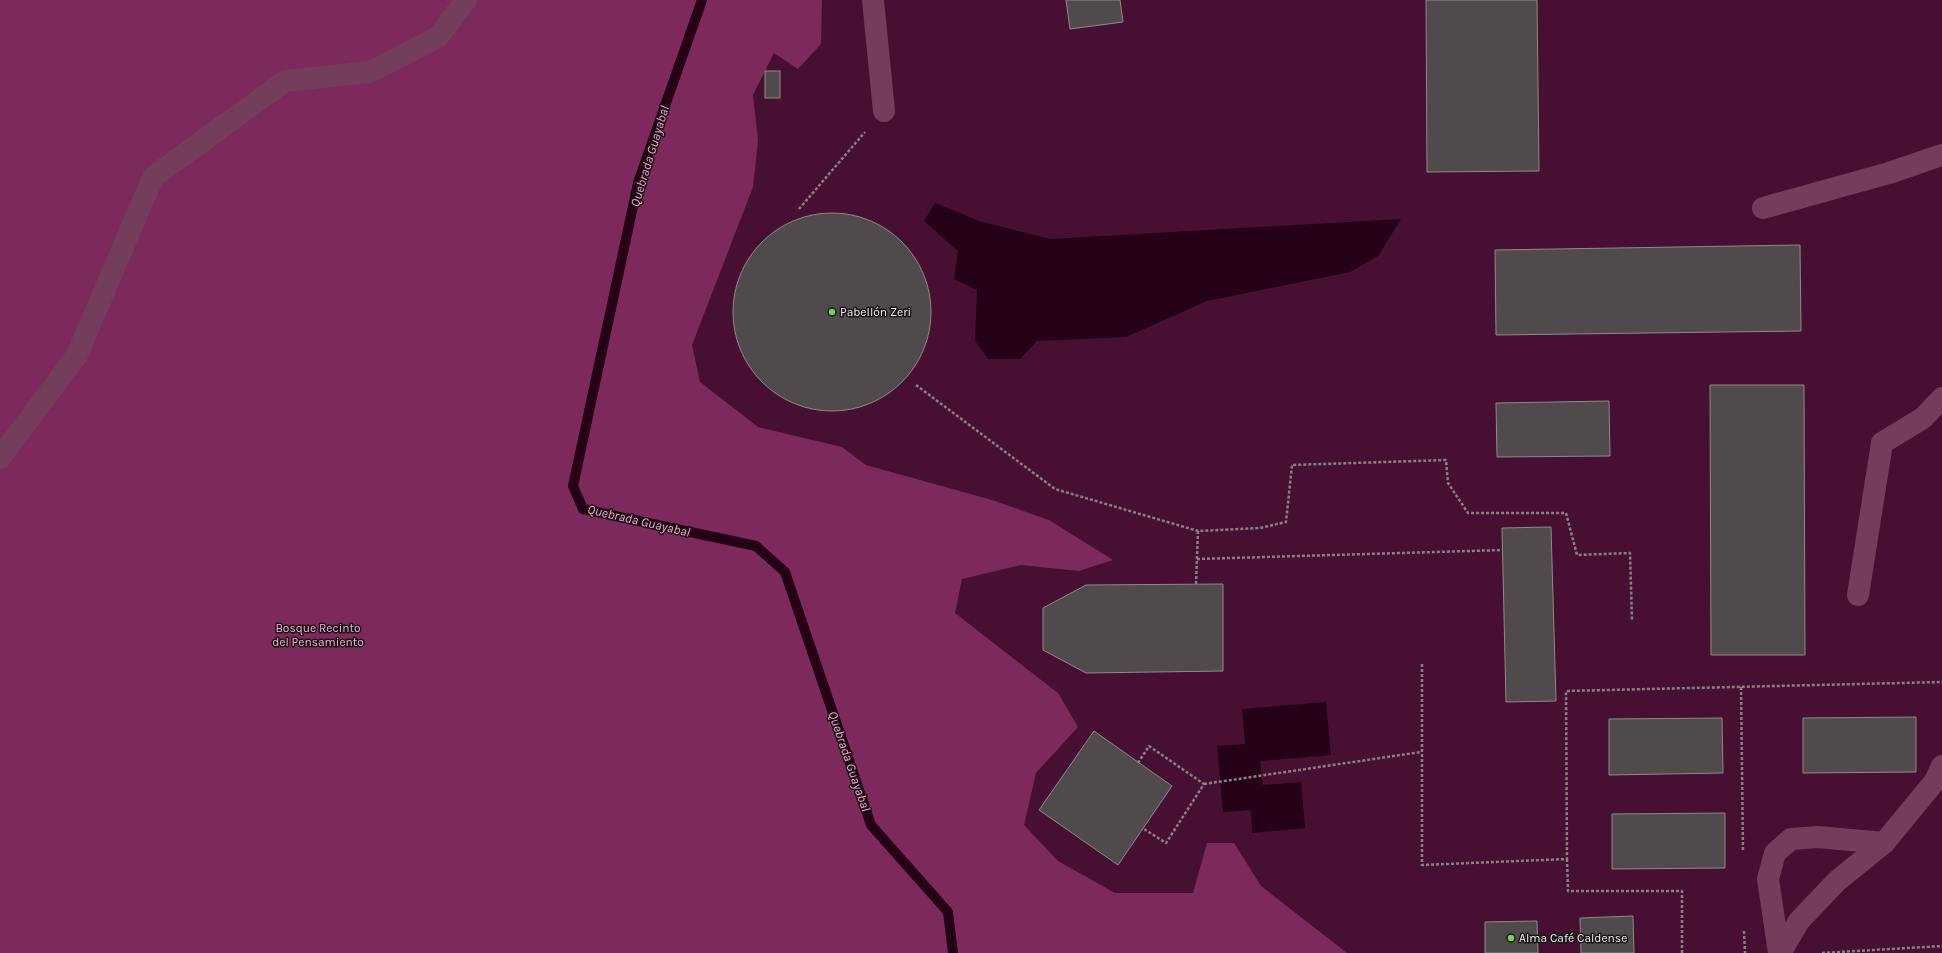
<svg xmlns="http://www.w3.org/2000/svg" width="1942" height="953" font-family="Karla,sans-serif">
  <style>
    .green { fill: #471032 }
    .forest { fill: #7d295b }
    .water { fill: #250016 }
    .lines { fill: none; stroke-linecap: round; stroke-linejoin: round }
    .stream { stroke: #250016; stroke-width: 10 }
    .building { fill: #504a4d; stroke: #8f898b }
    .path { stroke: #868183; stroke-width: 2.5; stroke-dasharray: 3 2; stroke-linecap: butt }
    .minor { stroke: #733d5b; stroke-width: 22 }
    .poi-dot { fill: #7bd155; stroke: #191517; stroke-width: 1.5 }
    .labels { text-anchor: middle; stroke-width: 3; stroke-linejoin: round; paint-order: stroke }
    .poi-label { font-size: 12px; fill: #f5f1f3; stroke: #191517; text-anchor: start }
    .park-label { font-size: 12px; fill: #f8b0d4; stroke: #191517 }
    .water-label { font-size: 13px; font-style: italic; fill: #fd9fd1; stroke: #191517 }
  </style>
  <rect width="100%" height="100%" fill="#231e20"/>
  <polygon class="green" points="731,0 1942,0 1942,953 979,953 598,483"/>
  <polygon class="forest" points="0,0 822,0 821,44 798,69 774,53 753,95 758,140 753,187 692,345 700,382 758,427 842,447 866,465 992,500 1049,520 1113,560 1079,571 1021,565 962,579 955,613 1058,693 1078,727 1036,773 1024,825 1058,861 1115,893 1193,893 1207,843 1234,843 1261,886 1347,953 0,953"/>
  <g class="water">
    <polygon points="935,203 979,221 1050,239 1401,219 1378,256 1350,272 1207,301 1126,337 1037,341 1020,359 988,359 975,340 977,290 954,279 958,251 924,221"/>
    <polygon points="1326,702 1331,755 1260,761 1263,785 1301,782 1305,828 1252,833 1251,810 1223,812 1217,746 1245,744 1242,709"/>
  </g>
  <g class="lines">
    <polyline class="stream" points="702,0 638,183 573,486 583,509 756,546 785,572 871,825 948,912 953,953"/>
  </g>
  <g class="building">
    <polygon points="1066,0 1120,0 1123,22 1070,29"/>
    <polygon points="1426,0 1537,0 1539,171 1427,172"/>
    <rect x="765" y="71" width="15" height="27"/>
    <circle cx="832" cy="312" r="99"/>
    <polygon points="1800,245 1801,331 1496,335 1495,250"/>
    <polygon points="1710,385 1804,385 1805,655 1711,655"/>
    <polygon points="1609,401 1610,456 1497,457 1496,403"/>
    <polygon points="1551,527 1556,701 1506,702 1502,528"/>
    <polygon points="1223,584 1223,671 1086,673 1043,650 1043,608 1086,585"/>
    <polygon points="1916,717 1916,772 1803,773 1803,718"/>
    <polygon points="1722,718 1723,773 1609,775 1609,719"/>
    <polygon points="1094,731 1172,786 1118,865 1039,810"/>
    <polygon points="1725,813 1725,868 1612,869 1612,814"/>
    <polygon points="1633,916 1634,953 1581,953 1580,918"/>
    <polygon points="1537,921 1538,953 1485,953 1485,922"/>
  </g>
  <g class="lines">
    <g class="path">
      <polyline points="799,209 865,132"/>
      <polyline points="916,385 1055,489 1198,531 1260,528 1286,522 1292,465 1446,460 1448,483 1468,513 1566,513 1577,555 1630,553 1632,621"/>
      <polyline points="1197,559 1503,550"/>
      <polyline points="1196,584 1198,531"/>
      <polyline points="1422,664 1422,865 1567,859 1566,691 1942,682"/>
      <polyline points="1741,687 1743,852"/>
      <polyline points="1138,763 1149,746 1204,784 1166,843 1144,829"/>
      <polyline points="1204,784 1421,752"/>
      <polyline points="1567,859 1568,891 1682,891 1682,953"/>
      <polyline points="1744,931 1745,953"/>
      <polyline points="1822,953 1942,946"/>
    </g>
    <g class="minor">
      <polyline points="873,0 884,111"/>
      <polyline points="1763,208 1889,173 1942,155"/>
      <polyline points="0,458 77,355 153,177 285,81 370,72 438,37 466,0"/>
      <polyline points="1858,595 1882,443 1923,418 1942,398"/>
      <polyline points="1779,953 1768,879 1775,853 1791,839 1818,837 1884,843"/>
      <polyline points="1780,953 1799,921 1837,881 1884,843 1935,781 1942,766"/>
    </g>
  </g>
  <g class="poi-dot">
    <circle cx="832" cy="312" r="4"/>
    <circle cx="1511" cy="938" r="4"/>
  </g>
  <g class="labels">
    <g class="poi-label">
      <text x="840" y="316">Pabellón Zeri</text>
      <text x="1519" y="942">Alma Café Caldense</text>
    </g>
    <g class="park-label">
      <text x="318" y="632">Bosque Recinto<tspan x="318" dy="14">del Pensamiento</tspan></text>
    </g>
    <g class="water-label">
      <text transform="translate(649 156) rotate(-73)" y="5">Quebrada Guayabal</text>
      <text transform="translate(639 520) rotate(13)" y="5">Quebrada Guayabal</text>
      <text transform="translate(850 761) rotate(71)" y="5">Quebrada Guayabal</text>
    </g>
  </g>
</svg>
